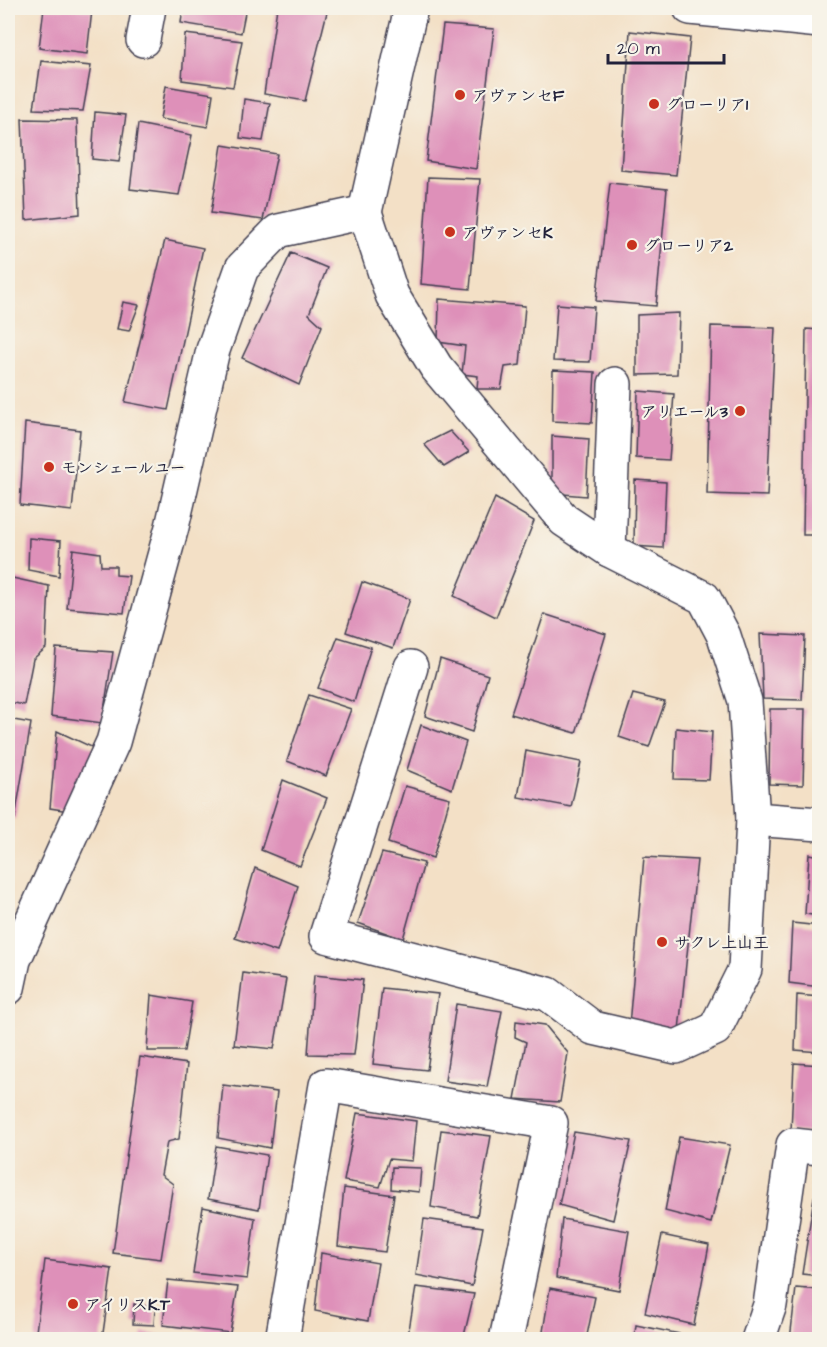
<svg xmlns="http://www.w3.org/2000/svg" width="827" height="1347" font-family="'Architects Daughter','Klee One',sans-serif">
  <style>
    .building { fill: #de90b9 }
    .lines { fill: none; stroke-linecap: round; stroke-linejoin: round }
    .street-casing { stroke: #413e50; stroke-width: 36 }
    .street { stroke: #fff; stroke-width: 33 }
    .poi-dot { fill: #c8321e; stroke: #f7f3e8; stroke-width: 2 }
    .labels { text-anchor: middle; stroke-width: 4.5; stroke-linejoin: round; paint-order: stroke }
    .poi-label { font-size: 16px; font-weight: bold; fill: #22223b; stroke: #f7f3e8; text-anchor: start }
  </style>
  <rect width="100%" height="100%" fill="#f7f3e8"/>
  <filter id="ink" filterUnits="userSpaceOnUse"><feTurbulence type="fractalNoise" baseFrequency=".0167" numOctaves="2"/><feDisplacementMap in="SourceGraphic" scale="12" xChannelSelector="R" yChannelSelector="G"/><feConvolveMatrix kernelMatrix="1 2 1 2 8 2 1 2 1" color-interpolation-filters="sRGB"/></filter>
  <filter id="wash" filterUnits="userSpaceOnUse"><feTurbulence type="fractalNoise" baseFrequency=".008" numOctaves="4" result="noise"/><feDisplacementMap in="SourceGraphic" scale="24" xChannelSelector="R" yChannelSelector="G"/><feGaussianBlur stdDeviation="1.35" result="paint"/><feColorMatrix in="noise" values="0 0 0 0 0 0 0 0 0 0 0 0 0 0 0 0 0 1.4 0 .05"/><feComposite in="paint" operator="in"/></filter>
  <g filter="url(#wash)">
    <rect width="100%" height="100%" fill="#f3e0c6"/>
    <g id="blocks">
      <g class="building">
        <polygon points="44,8 92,10 87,54 39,48"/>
        <polygon points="183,8 246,8 241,33 181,23"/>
        <polygon points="277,8 328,8 305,101 264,94"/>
        <polygon points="443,25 494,29 476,169 426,161"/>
        <polygon points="630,31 690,38 676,175 621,170"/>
        <polygon points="185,34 242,41 233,87 182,80"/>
        <polygon points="41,61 91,66 83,111 34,109"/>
        <polygon points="8,67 11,68 9,83 8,83"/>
        <polygon points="166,86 213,94 208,127 160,119"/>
        <polygon points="244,99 270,103 263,141 240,138"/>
        <polygon points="95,112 126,115 119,162 92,159"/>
        <polygon points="22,119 77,120 80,214 26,220"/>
        <polygon points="138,124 192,135 179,195 130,189"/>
        <polygon points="222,145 277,154 263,220 211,213"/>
        <polygon points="428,177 480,179 470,289 421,284"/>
        <polygon points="610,183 667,189 656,306 596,301"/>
        <polygon points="165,240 203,248 168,410 125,402"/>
        <polygon points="291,253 327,268 309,314 322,326 299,385 242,358"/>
        <polygon points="439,299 525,306 520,365 505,367 501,389 477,389 478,376 462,374 465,346 438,342"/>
        <polygon points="123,302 139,305 129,331 117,329"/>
        <polygon points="557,304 594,307 590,362 553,361"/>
        <polygon points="679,313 677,374 637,375 637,315"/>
        <polygon points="711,326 775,328 767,496 707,494"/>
        <polygon points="806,329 820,330 820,535 803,535"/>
        <polygon points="553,370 595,372 592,423 552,421"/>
        <polygon points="638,391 674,394 669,460 636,458"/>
        <polygon points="25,423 80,430 72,511 20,505"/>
        <polygon points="450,431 469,452 444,467 424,444"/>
        <polygon points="552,436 589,439 586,496 552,493"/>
        <polygon points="635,480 666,482 663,548 634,546"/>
        <polygon points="495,498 534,521 496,617 454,596"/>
        <polygon points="29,538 61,541 59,576 28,570"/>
        <polygon points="73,549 100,553 101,566 116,566 116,575 129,576 124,613 67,608"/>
        <polygon points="8,577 49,586 46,648 33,659 24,705 8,702"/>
        <polygon points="362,582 410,599 393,648 346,632"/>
        <polygon points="544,614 606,634 576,733 511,714"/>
        <polygon points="760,634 805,636 802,700 763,699"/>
        <polygon points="338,637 371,647 354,702 318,688"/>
        <polygon points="56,648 113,652 102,723 51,716"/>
        <polygon points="440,659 488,675 472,732 425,716"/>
        <polygon points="633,694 665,702 649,747 619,737"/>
        <polygon points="309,695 351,709 326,776 287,761"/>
        <polygon points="770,709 805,709 803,785 769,784"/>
        <polygon points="8,719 31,723 15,818 8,816"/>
        <polygon points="421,725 466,742 452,789 407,770"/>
        <polygon points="676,728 712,732 709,780 674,779"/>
        <polygon points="57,731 96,749 69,811 50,808"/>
        <polygon points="526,751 581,762 571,807 518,797"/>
        <polygon points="283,780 327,798 300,866 261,850"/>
        <polygon points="405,786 450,798 433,858 388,843"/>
        <polygon points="382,853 424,863 403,939 358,923"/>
        <polygon points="809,854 820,856 820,916 805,914"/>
        <polygon points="644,857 697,860 679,1030 629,1025"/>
        <polygon points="255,868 298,886 277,952 235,938"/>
        <polygon points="792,923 820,926 820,987 789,983"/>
        <polygon points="243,973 286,979 274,1049 234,1045"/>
        <polygon points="314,975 363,980 354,1055 308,1054"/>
        <polygon points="382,988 438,994 427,1070 373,1064"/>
        <polygon points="151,995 192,1002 184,1051 147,1051"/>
        <polygon points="797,995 820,997 820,1052 795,1050"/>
        <polygon points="456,1004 502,1011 487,1087 445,1081"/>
        <polygon points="516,1021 545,1025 568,1053 560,1102 515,1099 526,1042 515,1037"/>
        <polygon points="140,1057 187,1064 179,1139 167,1142 161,1175 173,1184 161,1259 113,1253"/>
        <polygon points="794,1063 820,1065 820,1134 791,1131"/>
        <polygon points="223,1085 277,1092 270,1148 218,1138"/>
        <polygon points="357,1113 416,1121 412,1161 389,1159 380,1187 344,1181"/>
        <polygon points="441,1130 491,1136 477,1216 431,1207"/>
        <polygon points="574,1132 631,1141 613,1220 559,1205"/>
        <polygon points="679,1137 730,1145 711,1223 665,1211"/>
        <polygon points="216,1146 267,1155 259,1209 208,1199"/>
        <polygon points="392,1167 421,1168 419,1192 391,1189"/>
        <polygon points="344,1188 394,1195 385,1252 338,1246"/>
        <polygon points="814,1197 820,1198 820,1276 802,1274"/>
        <polygon points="203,1207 255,1218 247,1279 193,1273"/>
        <polygon points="424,1219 483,1227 472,1286 416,1275"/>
        <polygon points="562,1219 629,1231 619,1290 556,1278"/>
        <polygon points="662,1235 709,1245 694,1325 645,1313"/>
        <polygon points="321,1253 378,1263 368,1321 315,1311"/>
        <polygon points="45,1260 112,1269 102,1340 35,1340"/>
        <polygon points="168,1280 238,1287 230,1333 163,1325"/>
        <polygon points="416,1287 474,1294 463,1340 408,1336"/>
        <polygon points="550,1288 595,1297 586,1340 542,1338"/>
        <polygon points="796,1288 820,1290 820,1340 790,1340"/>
        <polygon points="134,1304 155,1308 154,1325 133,1324"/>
        <polygon points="636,1325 685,1335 684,1340 634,1340"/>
        <polygon points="143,1333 181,1338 181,1340 142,1340"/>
      </g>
    </g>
  </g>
  <g filter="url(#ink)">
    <use href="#blocks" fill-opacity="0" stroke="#413e50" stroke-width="1.5"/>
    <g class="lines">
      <defs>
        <g id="street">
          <polyline points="690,8 820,21"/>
          <polyline points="143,40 149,8"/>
          <polyline points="609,550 615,384"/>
          <polyline points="411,667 326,936 548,994 593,1028 676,1047 715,1029 745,969 753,819 745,701 724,636 704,598 609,550 564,520 436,367 392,295 365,212 411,8"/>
          <polyline points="753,819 820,824"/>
          <polyline points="8,988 14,960 113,742 172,527 213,350 242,268 278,231 365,212"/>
          <polyline points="282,1340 326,1085 551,1123 506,1340"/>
          <polyline points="758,1340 770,1305 793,1145 820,1148"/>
        </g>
      </defs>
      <use href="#street" class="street-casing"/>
      <use href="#street" class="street"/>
    </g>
  </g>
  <g class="poi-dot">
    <circle cx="460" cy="95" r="6"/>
    <circle cx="654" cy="104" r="6"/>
    <circle cx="450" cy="232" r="6"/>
    <circle cx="632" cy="245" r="6"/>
    <circle cx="740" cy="411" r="6"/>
    <circle cx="49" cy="467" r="6"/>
    <circle cx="662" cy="942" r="6"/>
    <circle cx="73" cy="1304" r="6"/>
  </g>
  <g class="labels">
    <g class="poi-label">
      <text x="472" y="101">アヴァンセF</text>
      <text x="666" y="110">グローリア1</text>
      <text x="462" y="238">アヴァンセK</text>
      <text x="644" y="251">グローリア2</text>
      <text x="728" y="417" text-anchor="end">アリエール3</text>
      <text x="61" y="473">モンシェールユー</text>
      <text x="674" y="948">サクレ上山王</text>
      <text x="85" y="1310">アイリスK.T</text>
    </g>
  </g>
  <rect width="827" height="1347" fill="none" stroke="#f7f3e8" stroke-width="30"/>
  <path d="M608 54v9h116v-9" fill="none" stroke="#22223b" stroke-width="3"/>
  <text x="617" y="54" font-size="18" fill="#22223b" stroke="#f7f3e8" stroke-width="4.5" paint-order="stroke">20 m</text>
</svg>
